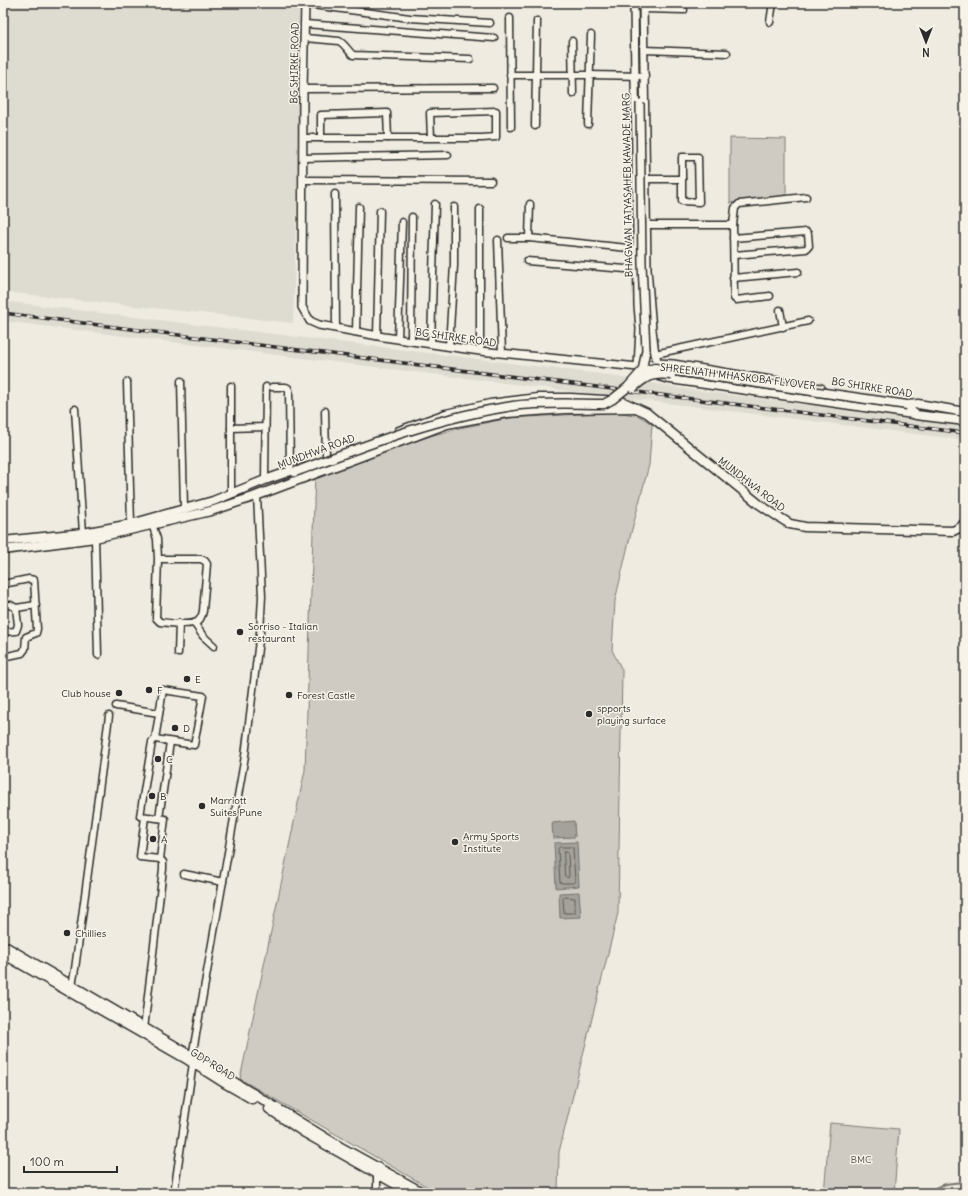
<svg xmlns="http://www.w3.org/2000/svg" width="968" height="1196" font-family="Delius,sans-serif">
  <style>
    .built { fill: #dedbd1 }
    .green { fill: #cfcbc2; stroke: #7d7b76 }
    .water { fill: #a4a29a; stroke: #74726e }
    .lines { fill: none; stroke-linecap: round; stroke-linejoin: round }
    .shore { stroke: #5b5b57; stroke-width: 1 }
    .stream { stroke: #74726e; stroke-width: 2 }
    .minor-casing { stroke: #2b2b2b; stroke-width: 9 }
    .tertiary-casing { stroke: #2b2b2b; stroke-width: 10 }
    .secondary-casing { stroke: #2b2b2b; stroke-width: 11 }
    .minor { stroke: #f7f3e8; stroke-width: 6 }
    .tertiary { stroke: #f7f3e8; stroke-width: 7 }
    .secondary { stroke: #f7f3e8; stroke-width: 8 }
    .rail-casing { stroke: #2b2b2b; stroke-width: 3.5 }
    .rail { stroke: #f7f3e8; stroke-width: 2; stroke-dasharray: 6; stroke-linecap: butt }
    .tertiary-bridge-casing { stroke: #2b2b2b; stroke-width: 10; stroke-linecap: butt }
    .secondary-bridge-casing { stroke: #2b2b2b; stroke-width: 11; stroke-linecap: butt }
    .tertiary-bridge { stroke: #f7f3e8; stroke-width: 7 }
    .secondary-bridge { stroke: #f7f3e8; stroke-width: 8 }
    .poi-dot { fill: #2b2b2b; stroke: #f7f3e8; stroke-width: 1.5 }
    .labels { text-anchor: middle; stroke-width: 3; stroke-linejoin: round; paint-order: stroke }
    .street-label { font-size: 10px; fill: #2b2b2b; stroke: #f7f3e8 }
    .poi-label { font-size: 10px; fill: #2b2b2b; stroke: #f7f3e8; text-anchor: start }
    .park-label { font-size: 10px; fill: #545351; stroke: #f7f3e8 }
  </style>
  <rect width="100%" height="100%" fill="#efebe0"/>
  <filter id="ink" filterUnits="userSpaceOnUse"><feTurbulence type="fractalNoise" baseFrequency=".025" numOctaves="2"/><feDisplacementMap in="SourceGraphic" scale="8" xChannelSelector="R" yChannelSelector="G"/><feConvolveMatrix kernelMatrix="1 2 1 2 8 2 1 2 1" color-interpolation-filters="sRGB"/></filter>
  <g filter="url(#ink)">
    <g class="built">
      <polygon points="3,3 299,3 299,121 293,323 3,292"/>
      <polygon points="3,301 600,374 685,389 965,425 965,440 3,321"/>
    </g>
    <g class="green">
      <polygon points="730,138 786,139 786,196 730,203"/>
      <polygon points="617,412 639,416 652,424 649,465 630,537 615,601 612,650 622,670 618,913 559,1152 558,1193 438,1193 240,1079 305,770 315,474 430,436 460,428 510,418"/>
      <polygon points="830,1123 899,1129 894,1193 824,1193"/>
    </g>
    <g class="water">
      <polygon points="574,821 575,837 553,838 552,823"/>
      <polygon points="577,842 579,886 556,888 554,843"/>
      <polygon points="579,892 581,917 560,918 559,893"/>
    </g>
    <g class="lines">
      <g class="shore">
        <polygon points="560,847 571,847 573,848 575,881 573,883 562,883 560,882 558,849"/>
        <polygon points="564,852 567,852 568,853 569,876 568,878 565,876"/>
        <polygon points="565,897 575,898 575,913 564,913 563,899"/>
      </g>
      <path class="stream" d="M929,1193c10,-10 23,-10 36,-11"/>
      <defs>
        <g id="minor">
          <polyline points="305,4 410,18 490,23"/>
          <polyline points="644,9 684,10"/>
          <polyline points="510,18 511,127"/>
          <polyline points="770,22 773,3"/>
          <polyline points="305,24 494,38"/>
          <path d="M305,38l34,3c6,3 9,10 14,14l117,4"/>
          <polyline points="572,41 573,94"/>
          <polyline points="644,50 727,53"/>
          <polyline points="510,75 589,75 645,76"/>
          <polyline points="303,89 493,88"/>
          <polyline points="588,124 591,35"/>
          <polyline points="535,126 537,21"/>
          <polyline points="303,138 482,138 496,137 496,111 430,113 431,138"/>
          <polyline points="321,138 321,115 387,113 388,138"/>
          <polygon points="682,157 698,157 699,202 682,201"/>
          <polyline points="303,158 448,155"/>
          <polyline points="646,179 682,179"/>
          <polyline points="303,180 491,181"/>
          <polyline points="335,194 336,328"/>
          <polyline points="647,225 733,225"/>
          <polyline points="508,238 529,238 638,249"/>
          <polyline points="529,238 530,204"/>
          <polyline points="733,238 806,232 808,234 809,246 806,249 734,255"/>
          <polyline points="498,240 502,353"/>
          <polyline points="527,261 638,270"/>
          <polyline points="733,278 798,272"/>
          <polyline points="770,296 736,300 734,298 733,225 735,208 739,204 806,197"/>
          <polyline points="780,310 783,327"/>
          <polyline points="356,332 359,207"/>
          <polyline points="377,336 380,211"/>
          <polyline points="398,339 402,222"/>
          <polyline points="411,341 412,217"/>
          <polyline points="431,344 435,204"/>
          <polyline points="449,346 454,265 454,207"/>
          <polyline points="480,351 480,209"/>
          <polyline points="655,354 808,321"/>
          <polyline points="181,381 184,508"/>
          <polyline points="127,382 131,524"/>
          <polyline points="272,387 286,387 288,388 289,390 290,471"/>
          <polyline points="75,409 83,533"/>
          <polyline points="325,411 326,457"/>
          <polyline points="231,428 265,427"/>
          <polyline points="265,480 266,387"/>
          <polyline points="231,494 231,386"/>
          <path d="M152,524l5,15 1,20h43l4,2 2,3 -4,47c-1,5 -2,8 -6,11 -7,4 -28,1 -37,0l-4,-4 2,-59"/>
          <polyline points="95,538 98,655"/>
          <polyline points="3,584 29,579 34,580 37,629 36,633 26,637 25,649 22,653 3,657"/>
          <polyline points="3,606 11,605 16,608 18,625 16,631 3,632"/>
          <polyline points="16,608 36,605"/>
          <polyline points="194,623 203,636 214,646"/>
          <polyline points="178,653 179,623"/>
          <polygon points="163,690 203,696 194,745 155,739"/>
          <polyline points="116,706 159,713"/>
          <polyline points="145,817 140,857 160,859"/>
          <polyline points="159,818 170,742"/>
          <polyline points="184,874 223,882"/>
          <polyline points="72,986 75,969 109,716"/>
          <polyline points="144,1029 163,869 163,862 160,859 165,819 140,816 152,742 155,739"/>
          <polyline points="174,1193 193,1063 192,1057 245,756 260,632 262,596 257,496"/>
          <polyline points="377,1193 377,1175"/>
        </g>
        <g id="tertiary">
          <polyline points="305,3 303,89 302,307 310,321 319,325 384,337 480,351 638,367 658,363 673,364 821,388"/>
          <polyline points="634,3 638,305 640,329 638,367"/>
          <polyline points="643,3 647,269 652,330 655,354 658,363"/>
          <polyline points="658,376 667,379 916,415"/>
        </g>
        <g id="secondary">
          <polyline points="907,405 918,404 965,412"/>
          <polyline points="909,409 916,415 965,421"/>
          <polyline points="399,431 446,414 490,404 538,398 571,398 621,401 647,413 759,504 777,516 790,524 805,527 953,531 961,527 965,522"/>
          <polyline points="3,541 83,533 131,524 213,501 265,480 302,467"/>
          <polyline points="3,550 95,538 211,511 253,497 447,424 507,413 565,409 636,408"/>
          <polyline points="3,945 172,1044 339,1146 424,1193"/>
          <polyline points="3,954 188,1060 226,1084 252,1099"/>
          <polyline points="269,1109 303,1132 411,1193"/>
        </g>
      </defs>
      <use href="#minor" class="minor-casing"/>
      <use href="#tertiary" class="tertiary-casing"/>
      <use href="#secondary" class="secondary-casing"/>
      <use href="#minor" class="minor"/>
      <use href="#tertiary" class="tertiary"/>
      <use href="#secondary" class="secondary"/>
      <defs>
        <polyline id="rail" points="3,313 965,433"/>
      </defs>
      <use href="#rail" class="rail-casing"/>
      <use href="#rail" class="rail"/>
      <defs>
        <polyline id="tertiary-bridge" points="640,103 642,264 646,350 642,371"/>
        <g id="secondary-bridge">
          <path d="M633,388c13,-12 19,-15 38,-13"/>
          <path d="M295,472c71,-27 142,-55 218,-66 30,-4 61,-2 91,-2l9,-5 15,-12 14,-16 13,-3 252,37"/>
        </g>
      </defs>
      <use href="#tertiary-bridge" class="tertiary-bridge-casing"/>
      <use href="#secondary-bridge" class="secondary-bridge-casing"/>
      <use href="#tertiary-bridge" class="tertiary-bridge"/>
      <use href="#secondary-bridge" class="secondary-bridge"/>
    </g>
  </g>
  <g class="poi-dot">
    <circle cx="240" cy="632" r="4"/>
    <circle cx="187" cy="679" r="4"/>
    <circle cx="149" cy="690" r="4"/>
    <circle cx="119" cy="693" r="4"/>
    <circle cx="289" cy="695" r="4"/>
    <circle cx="589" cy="714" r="4"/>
    <circle cx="175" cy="728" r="4"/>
    <circle cx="158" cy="759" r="4"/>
    <circle cx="152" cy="796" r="4"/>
    <circle cx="202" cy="806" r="4"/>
    <circle cx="153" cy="839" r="4"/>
    <circle cx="455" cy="842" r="4"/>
    <circle cx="67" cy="933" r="4"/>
  </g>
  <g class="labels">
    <g class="street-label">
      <text transform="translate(294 63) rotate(-89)" y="4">BG SHIRKE ROAD</text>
      <text transform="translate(627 185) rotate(-91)" y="4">BHAGWAN TATYASAHEB KAWADE MARG</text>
      <text transform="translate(456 337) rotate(8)" y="4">BG SHIRKE ROAD</text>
      <text transform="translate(738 376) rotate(7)" y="4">SHREENATH MHASKOBA FLYOVER</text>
      <text transform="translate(872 387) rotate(9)" y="4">BG SHIRKE ROAD</text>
      <text transform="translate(316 451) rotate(-20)" y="4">MUNDHWA ROAD</text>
      <text transform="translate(752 484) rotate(38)" y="4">MUNDHWA ROAD</text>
      <text transform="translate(213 1064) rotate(32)" y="4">GDP ROAD</text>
    </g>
    <g class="poi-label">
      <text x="248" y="630">Sorriso - Italian<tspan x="248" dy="12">restaurant</tspan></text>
      <text x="195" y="683">E</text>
      <text x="157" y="694">F</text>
      <text x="111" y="697" text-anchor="end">Club house</text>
      <text x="297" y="699">Forest Castle</text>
      <text x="597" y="712">spports<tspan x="597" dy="12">playing surface</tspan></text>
      <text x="183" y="732">D</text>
      <text x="166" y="763">C</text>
      <text x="160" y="800">B</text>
      <text x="210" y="804">Marriott<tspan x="210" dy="12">Suites Pune</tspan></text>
      <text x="463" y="840">Army Sports<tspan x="463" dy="12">Institute</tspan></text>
      <text x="161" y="843">A</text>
      <text x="75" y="937">Chillies</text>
    </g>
    <g class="park-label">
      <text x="861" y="1163">BMC</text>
    </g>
  </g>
  <rect width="968" height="1196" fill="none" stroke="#f7f3e8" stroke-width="16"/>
  <rect x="8" y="8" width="952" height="1180" fill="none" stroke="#2b2b2b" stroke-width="1.5" filter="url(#ink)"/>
  <g transform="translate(926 42) rotate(180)" stroke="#f7f3e8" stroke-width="3" paint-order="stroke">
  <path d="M0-3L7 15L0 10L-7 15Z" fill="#2b2b2b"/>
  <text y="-6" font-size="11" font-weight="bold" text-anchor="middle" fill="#2b2b2b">N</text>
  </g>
  <path d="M24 1166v6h93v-6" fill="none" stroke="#2b2b2b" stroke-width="2"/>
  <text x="30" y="1166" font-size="12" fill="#2b2b2b" stroke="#f7f3e8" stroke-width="3" paint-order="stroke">100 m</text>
</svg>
